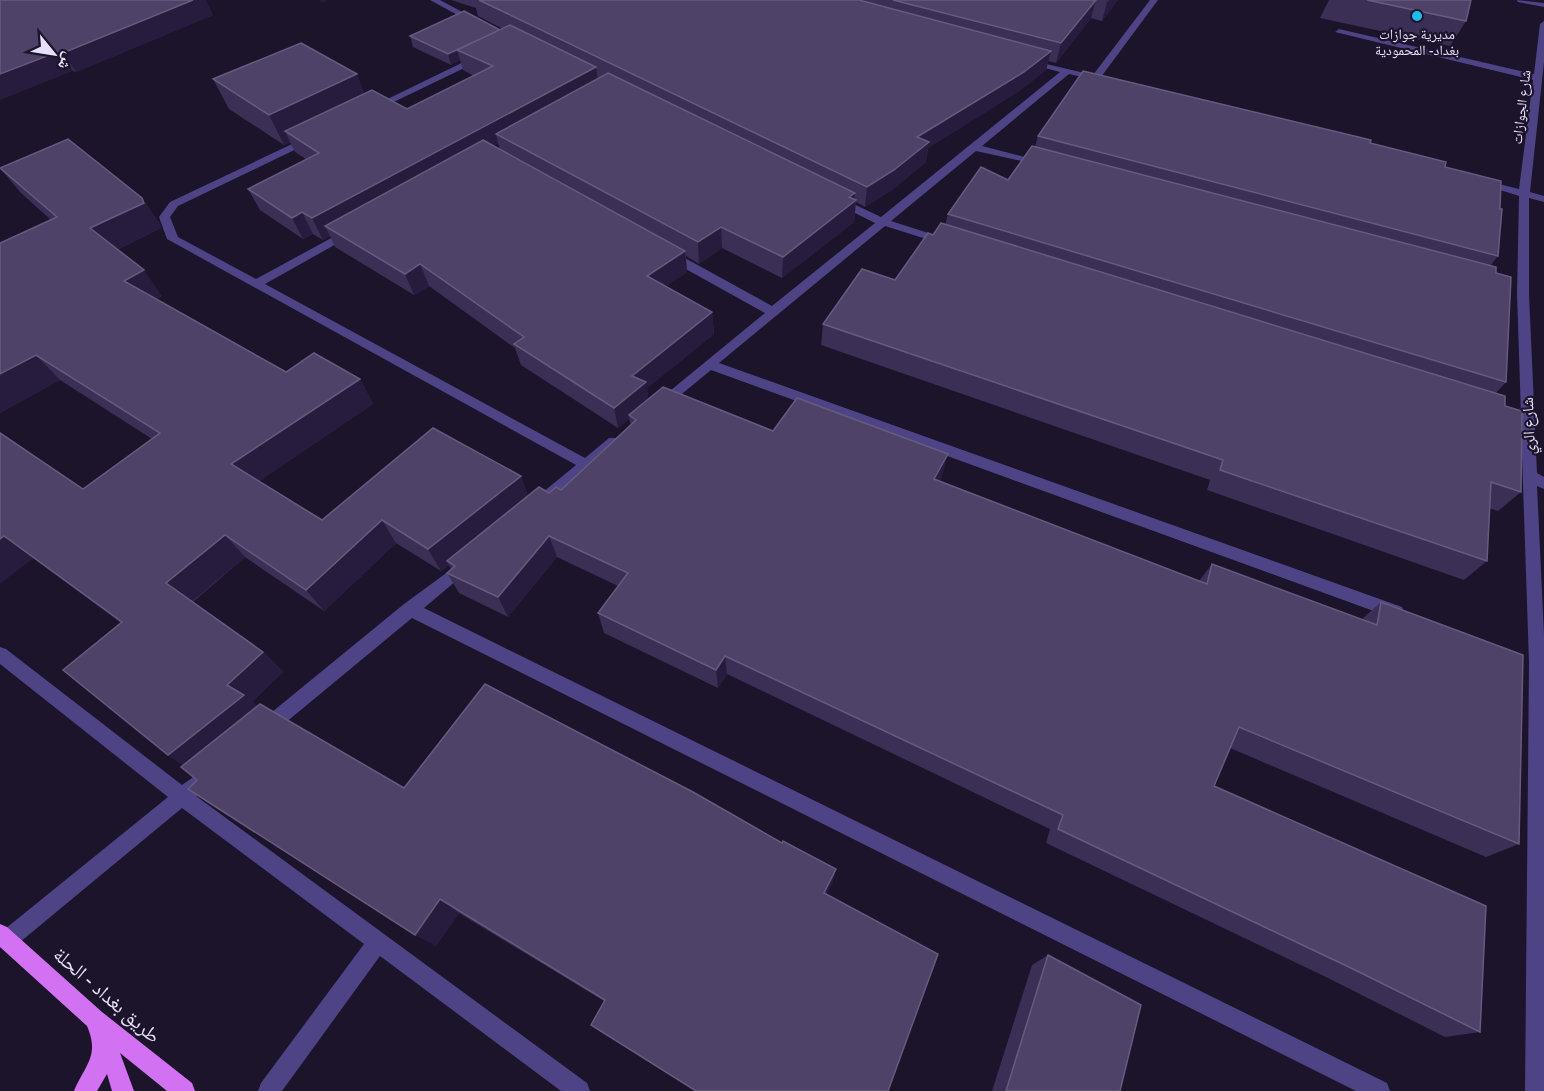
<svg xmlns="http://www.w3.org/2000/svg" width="1544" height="1091" font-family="Signika,'Noto Naskh Arabic',sans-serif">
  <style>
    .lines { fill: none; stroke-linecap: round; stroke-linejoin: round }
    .minor { fill: #4e4385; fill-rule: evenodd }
    .major { fill: #d271f2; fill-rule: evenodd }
    .wall { fill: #3c2f56; fill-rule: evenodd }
    .shaded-wall { fill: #271c3d }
    .building { fill: #4e4268; stroke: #665b7f; stroke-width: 1.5 }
    .poi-dot { fill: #1ebcea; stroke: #1b142a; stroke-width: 2 }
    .labels { text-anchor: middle; stroke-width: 4.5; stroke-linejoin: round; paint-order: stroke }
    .far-poi-label { font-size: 14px; fill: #e7e0fc; stroke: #1b142a }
    .far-street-label { font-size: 14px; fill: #e7e0fc; stroke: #1b142a }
    .street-label { font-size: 16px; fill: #e7e0fc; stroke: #1b142a }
    .near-street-label { font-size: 20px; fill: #e7e0fc; stroke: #1b142a }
  </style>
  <rect width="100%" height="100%" fill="#1b142a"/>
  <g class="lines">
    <g class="minor">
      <polygon points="430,0 440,0 481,22 474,24"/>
      <polygon points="1150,0 1158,0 1101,77 1106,80 1104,82 1069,74 982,146 1044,162 1044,166 976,151 891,221 947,239 947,243 939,243 885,226 719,363 1402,607 1404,612 1402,617 1396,619 1390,617 711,370 666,407 661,409 654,404 765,313 666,258 666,252 674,252 772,306 875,223 833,202 833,198 841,198 881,217 1060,72 1025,63 1025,59 1093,75"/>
      <polygon points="1517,0 1544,3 1544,7 1518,2"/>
      <polygon points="1544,21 1544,62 1530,192 1544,196 1544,202 1529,198 1529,294 1537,473 1544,477 1544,489 1537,486 1544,635 1544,1091 1525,1091 1529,663 1521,425 1497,417 1495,414 1502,409 1521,415 1517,294 1519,196 1478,183 1483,180 1519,189 1533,80 1335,32 1339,29 1534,74 1540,24"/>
      <polygon points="480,54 483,55 483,59 375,111 367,109"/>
      <polygon points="309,136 314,139 313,141 178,206 170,217 178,237 256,279 346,230 354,230 354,234 265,284 585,458 609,438 619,438 621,442 619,446 547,505 537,505 535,501 537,497 576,465 167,239 159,217 170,202"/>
      <polygon points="464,560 469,562 472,566 469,570 424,608 1387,1083 1390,1091 1356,1091 412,618 273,733 267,735 261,733 258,727 261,721 404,604"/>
      <polygon points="0,647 6,649 182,785 206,768 212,771 215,777 212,783 196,796 587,1083 590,1091 561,1091 380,956 282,1091 258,1091 261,1083 364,944 182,808 14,947 7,950 0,947 0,933 168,797 0,664"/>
    </g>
    <path class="major" d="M0,924l7,3 95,85 90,71 3,8h-28l-47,-38 14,38h-22l-5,-17 -10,17h-23c11,-26 26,-35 13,-65l-87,-79z"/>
  </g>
  <g class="wall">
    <polygon points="0,0 213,15 76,72 73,71"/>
    <path d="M451,0h667l-16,21 -11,-3 -35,45 -8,-2 -2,9 -27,21 -91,57 -2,14 -34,28 -27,17 -9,-5 -2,20 -72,56 -60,-30 -23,16 -13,-8 1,16 -21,14 46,26 2,22 -67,54 1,11 294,78 -2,4 259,100 13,-17 149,56 20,-18 138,242 -33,13 -256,-109 -16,38 266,246 -35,5 -119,-60 -280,-134 4,-14 -323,-155 -9,14 -114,-55 -6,-20 20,-27 -61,-29 -49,60 -49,-24 -12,-20 4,-4 -2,-4 -8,6 -45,-28 -72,68 -79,-54 -52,45 70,50 20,20 -31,30 5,4 147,82 378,55 54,26 -4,15 -228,117 -145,-88 -23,33 -239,-166 -14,-15 -15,-10 -47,-132 -88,-65 -33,25v-150l83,56 69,-50 -92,-59 -60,33 51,-193 -30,-27 -21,-25 142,30 17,25 2,5 -44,22 45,46 -6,3 130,73 74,7 13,25 -114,77 63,39 199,-44 7,20 33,-6 70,-65 -2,-6 -11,9 -97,-63 -6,-17 -86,-62 -15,9 -79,-48 -5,-11 -7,4 -10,-6 -10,5 -43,-29 -12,-21 58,-30 -11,-7 -5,-10 -6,3 -55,-36 -16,-30 152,14 42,16 67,-33 -11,-6 -3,-10 -9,5 -38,-18 -3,-11 90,-6 3,-1 -25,-13 -2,-8zM498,143l2,7 -7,-4z"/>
    <polygon points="1329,0 1471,0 1466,21 1450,46 1320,18"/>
    <polygon points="1038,136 1370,143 1445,167 1498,256 1490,266 1496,273 1506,382 1496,393 1505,406 1521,492 1498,511 1489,508 1487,561 1464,580 1207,490 1210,480 821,345 823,324 895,280 933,235 945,225 948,214 1008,180 1035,147"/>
    <polygon points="1048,955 1120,1091 992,1091 1032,965"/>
  </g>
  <g class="shaded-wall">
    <polygon points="193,0 206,0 213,15 76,72 63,53"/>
    <polygon points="320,0 328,0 321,3"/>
    <polygon points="1096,0 1091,18 1056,63 1061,43"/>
    <polygon points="1109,0 1118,0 1102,21 1107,2"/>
    <polygon points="457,50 460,60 451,65 448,54"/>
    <polygon points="60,51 73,71 0,100 0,74"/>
    <polygon points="1051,51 1046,70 1019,91 928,148 926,162 892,190 865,207 867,187 917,137"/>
    <polygon points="596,67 599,88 496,134 498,143 336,233 325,226 330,236 323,240 312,218"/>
    <polygon points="357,74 369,104 285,131 290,142 284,145 269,115"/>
    <polygon points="855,193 854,201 856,200 854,222 782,278 783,257 849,197"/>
    <polygon points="142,198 159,223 161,228 109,254 90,228"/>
    <polygon points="302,212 313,234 303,239 292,218"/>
    <polygon points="721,227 722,248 699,264 698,242"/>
    <polygon points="685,251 687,272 650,297 647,276"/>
    <polygon points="420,264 429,286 414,295 405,274"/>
    <polygon points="144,270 162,296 143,307 124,281"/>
    <polygon points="712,312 714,334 647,388 649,403 629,415 629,419 618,428 614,408 632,376"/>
    <polygon points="36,355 60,380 0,413 0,374"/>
    <polygon points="360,379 373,404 250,488 231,464"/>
    <polygon points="948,454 942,477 929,501 934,479"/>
    <polygon points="521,476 530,500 447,561 449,565 441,571 428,549"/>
    <polygon points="382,520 396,543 324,611 306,590"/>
    <polygon points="225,535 245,557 189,604 166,583"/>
    <polygon points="4,536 33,558 0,583 0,539"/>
    <polygon points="549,536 557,557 508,617 498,597"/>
    <polygon points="263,652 283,672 252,702 266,714 194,772 168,755 227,685"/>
    <polygon points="725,656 727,674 718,688 716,670"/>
    <polygon points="836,869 832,884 821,907 824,893"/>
    <polygon points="440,899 459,913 436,946 415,935"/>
  </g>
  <g class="building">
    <polygon points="0,0 193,0 63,53 60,51 0,74"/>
    <polygon points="479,0 859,0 1051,51 1024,72 917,137 929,142 894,170 867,187"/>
    <polygon points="893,0 1096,0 1061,43"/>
    <polygon points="1367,0 1471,0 1466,21"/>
    <polygon points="464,11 500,30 448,54 410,36"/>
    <polygon points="510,25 596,67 312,218 302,212 292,218 248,189 319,153 285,131 372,90 407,109 493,66 457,50"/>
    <polygon points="301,43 357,74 269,115 213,79"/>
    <polygon points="1083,71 1371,140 1370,143 1446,162 1445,167 1501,181 1500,209 1502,209 1498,256 1038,136"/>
    <polygon points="608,73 855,193 849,197 856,200 783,257 721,227 698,242 496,134"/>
    <polygon points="68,139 142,198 144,203 90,228 144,270 124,281 286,372 314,353 360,379 231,464 322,520 433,428 521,476 428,549 382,520 306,590 225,535 166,583 263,652 227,685 244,695 168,755 63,670 122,622 4,536 0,539 0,433 83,489 160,433 36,355 0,374 0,243 57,217 0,168"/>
    <polygon points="483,140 685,251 647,276 712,312 632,376 646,382 614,408 514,344 524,337 420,264 405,274 325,226"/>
    <polygon points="1032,146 1496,267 1496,273 1511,277 1506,382 948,214 981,167 1008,180"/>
    <polygon points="941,223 1505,396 1505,406 1522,411 1521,492 1491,482 1487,561 1220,470 1223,460 823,324 862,269 895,280 928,233 933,235"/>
    <polygon points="663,387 773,431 797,398 948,454 934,479 1207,584 1212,564 1377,625 1381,602 1523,655 1519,844 1239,727 1214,786 1486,906 1480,1032 1353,969 1058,829 1063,815 725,656 716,670 598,613 628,573 549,536 498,597 447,573 455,566 447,561 539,487 549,493 556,487 561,490 636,420 629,415"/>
    <polygon points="485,684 693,792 782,843 783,841 836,869 824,893 938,954 888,1091 696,1091 591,1025 605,1000 440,899 415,935 188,789 197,780 181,767 260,704 404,788"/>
    <polygon points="1048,955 1141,1005 1120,1091 1006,1091"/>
  </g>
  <circle class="poi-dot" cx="1417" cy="16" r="6"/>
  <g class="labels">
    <g class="far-poi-label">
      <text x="1417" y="39">مديرية جوازات<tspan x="1417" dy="16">بغداد- المحمودية</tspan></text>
    </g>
    <g class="far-street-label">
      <text transform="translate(1521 107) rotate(-83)" y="5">شارع الجوازات</text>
    </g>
    <g class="street-label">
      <text transform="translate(1528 426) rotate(-92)" y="6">شارع الري</text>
    </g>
    <g class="near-street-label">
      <text transform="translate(107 995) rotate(41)" y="7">طريق بغداد - الحلة</text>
    </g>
  </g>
  <g transform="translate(54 54) rotate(120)" stroke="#1b142a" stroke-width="4.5" paint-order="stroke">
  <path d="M0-4.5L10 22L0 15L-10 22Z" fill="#e7e0fc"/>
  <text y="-9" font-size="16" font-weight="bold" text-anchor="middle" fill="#e7e0fc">ش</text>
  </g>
</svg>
